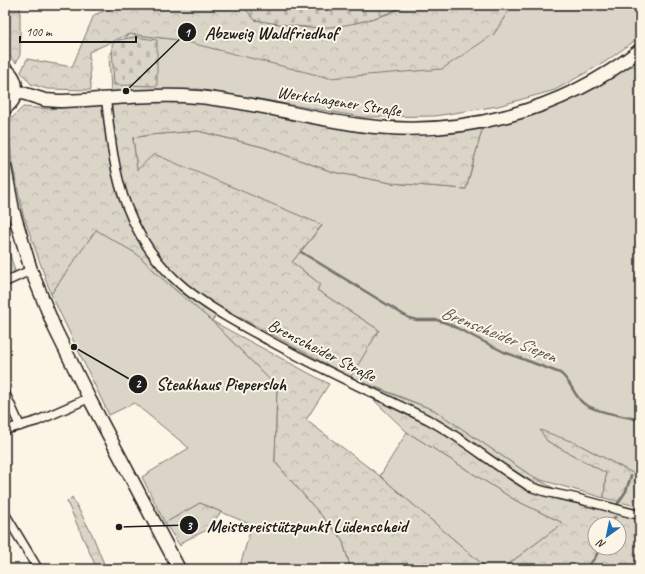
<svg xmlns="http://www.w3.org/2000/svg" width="645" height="574" font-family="Caveat,sans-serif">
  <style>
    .grass { fill: #dbd5c8; stroke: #7c7872 }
    .forest { fill: url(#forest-crowns); stroke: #7c7872; fill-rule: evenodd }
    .cemetery { fill: url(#cemetery-stones); stroke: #7c7872 }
    .park { fill: url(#park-dots); stroke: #7c7872 }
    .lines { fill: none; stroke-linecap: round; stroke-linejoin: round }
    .stream { stroke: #75726c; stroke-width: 2.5 }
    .minor-casing { stroke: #1c1c1c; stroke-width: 11 }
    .secondary-casing { stroke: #1c1c1c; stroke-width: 15 }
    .minor { stroke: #fcf5e5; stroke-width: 8 }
    .secondary { stroke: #fcf5e5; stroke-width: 12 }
    .labels { text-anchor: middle; stroke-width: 4; stroke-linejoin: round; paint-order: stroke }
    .street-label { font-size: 17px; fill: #1c1c1c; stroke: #fcf5e5 }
    .water-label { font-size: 18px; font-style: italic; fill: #575551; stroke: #fcf5e5 }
    .leader { fill: none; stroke: #1c1c1c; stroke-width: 1.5 }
    .callout-dot { fill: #1c1c1c; stroke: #fcf5e5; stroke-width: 1.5 }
    .mark-label { font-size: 12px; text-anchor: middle; font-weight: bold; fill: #fff }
    .callout-label { font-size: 18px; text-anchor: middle; font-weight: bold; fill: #1c1c1c; stroke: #fcf5e5; stroke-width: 4; stroke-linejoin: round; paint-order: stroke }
  </style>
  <defs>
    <pattern id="forest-crowns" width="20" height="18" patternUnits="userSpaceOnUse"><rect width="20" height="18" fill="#dbd5c8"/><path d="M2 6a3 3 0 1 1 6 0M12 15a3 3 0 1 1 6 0" fill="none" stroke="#bbb6ab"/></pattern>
    <pattern id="cemetery-stones" width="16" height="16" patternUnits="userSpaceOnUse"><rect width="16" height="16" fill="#dbd5c8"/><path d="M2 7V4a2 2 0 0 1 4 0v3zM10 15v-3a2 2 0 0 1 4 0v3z" fill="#bbb6ab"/></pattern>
    <pattern id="park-dots" width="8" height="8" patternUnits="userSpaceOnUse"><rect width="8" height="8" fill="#dbd5c8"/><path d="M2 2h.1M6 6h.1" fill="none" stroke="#bbb6ab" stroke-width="1.8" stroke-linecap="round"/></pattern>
  </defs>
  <rect width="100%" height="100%" fill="#fcf5e5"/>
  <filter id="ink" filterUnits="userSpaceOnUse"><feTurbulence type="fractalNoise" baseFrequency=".025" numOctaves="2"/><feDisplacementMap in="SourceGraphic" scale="8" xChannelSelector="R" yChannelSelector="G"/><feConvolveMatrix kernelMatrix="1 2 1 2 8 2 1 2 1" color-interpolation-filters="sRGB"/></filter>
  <g filter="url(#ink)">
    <g class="grass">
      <polygon points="512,5 640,5 640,37 605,62 555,90 498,106 435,116 362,117 198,89 111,92 109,55 129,34 179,40 494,34"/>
      <polygon points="627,62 631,67 640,63 640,477 576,443 547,441 606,473 604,498 541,480 530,475 434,410 350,377 379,330 317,290 320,284 292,262 322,226 137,170 133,138 149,135 198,131 263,147 333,172 391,183 466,189 483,126"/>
      <polygon points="96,229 137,254 166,282 212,321 277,387 275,462 342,539 351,569 239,569 252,525 200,503 165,523 142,477 189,448 134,403 109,415 51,294"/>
      <polygon points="407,432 515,500 563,523 502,569 488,569 380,476"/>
    </g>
    <g class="forest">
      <polygon points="5,5 20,5 20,55 16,63 5,51"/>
      <polygon points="118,5 242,5 255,20 308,28 355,23 388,14 406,5 512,5 494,34 442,69 329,78 179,40 129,34 89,52 91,90 47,89 31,84 21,72 27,59 72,67 94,15"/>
      <path d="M160,99l36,2 57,9 96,20 32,3 102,-7 -17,63 -75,-6 -58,-11 -70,-25 -65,-16 -49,4 -16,3 4,32 17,-16 168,71 -30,37 28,22 -3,6 62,40 -29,48 84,32 96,65 56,31 54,13v50h-138l61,-46 -48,-23 -108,-68 -57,-55 -129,-70 -9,14 117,63 -23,36 74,56 108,93h-137l-9,-30 -67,-77 2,-75 -65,-66 -46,-39 -29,-28 -41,-24 -45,64 -28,-80 -11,-51 -4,-41 15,-15 27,2zM595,524h24v24h-24z"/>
      <polygon points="540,430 576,443 640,477 640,507 604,498 606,473 547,441"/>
      <polygon points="72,497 92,534 106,569 97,569 67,502"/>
      <polygon points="200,503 221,512 207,530 182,542 180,546 165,523"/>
    </g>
    <g class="cemetery">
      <path d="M242,5h164c-27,14 -68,25 -99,22 -17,-1 -35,-4 -52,-7z"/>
      <polygon points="134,37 157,40 157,86 114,85 112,44 119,40"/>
    </g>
    <polygon class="park" points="5,239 15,271 5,278"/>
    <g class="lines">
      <g class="stream">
        <path d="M301,252l108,66 8,2h20l12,4 55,28 56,21c11,8 13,21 23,30 11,9 42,13 57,17"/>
        <polyline points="617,505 626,491 631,476"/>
        <polyline points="610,524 615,517"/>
        <polyline points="585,569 595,558 600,548"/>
      </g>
      <defs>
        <g id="minor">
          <path d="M106,99c4,36 8,75 21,108 28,72 77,98 141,133 52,29 106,53 159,79 36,19 67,46 102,67 18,8 38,9 57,15 18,4 35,10 54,14"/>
          <polyline points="5,282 31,270"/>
          <polyline points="5,393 20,426"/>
          <polyline points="5,430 37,421 89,398"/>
          <polyline points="5,514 38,569"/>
        </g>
        <g id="secondary">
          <path d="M5,69c14,9 15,29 0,39"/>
          <path d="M16,91l29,9 14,1c46,-1 93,-8 139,-4 55,5 107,21 161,28 99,14 202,-13 281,-75"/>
          <polyline points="5,167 13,210 31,270 55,329 89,398 179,569"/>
        </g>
      </defs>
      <use href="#minor" class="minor-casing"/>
      <use href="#secondary" class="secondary-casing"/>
      <use href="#minor" class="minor"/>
      <use href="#secondary" class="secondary"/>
    </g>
  </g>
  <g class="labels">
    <g class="street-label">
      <text transform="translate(339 101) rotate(9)" y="6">Werkshagener Straße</text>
      <text transform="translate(322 350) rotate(27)" y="6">Brenscheider Straße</text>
    </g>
    <g class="water-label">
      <text transform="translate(499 334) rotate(22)" y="6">Brenscheider Siepen</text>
    </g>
  </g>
  <path class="leader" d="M126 91L187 32M74 347L138 384M119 527L189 525"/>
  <g class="callout-dot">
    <circle cx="126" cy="91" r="4"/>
    <circle cx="74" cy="347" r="4"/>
    <circle cx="119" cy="527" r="4"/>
    <circle cx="187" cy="32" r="10"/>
    <circle cx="138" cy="384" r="10"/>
    <circle cx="189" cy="525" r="10"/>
  </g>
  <g class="mark-label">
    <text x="187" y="37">1</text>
    <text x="138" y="388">2</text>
    <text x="189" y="530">3</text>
  </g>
  <g class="callout-label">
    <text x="271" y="39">Abzweig Waldfriedhof</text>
    <text x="221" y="390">Steakhaus Piepersloh</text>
    <text x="307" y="532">Meistereistützpunkt Lüdenscheid</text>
  </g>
  <rect width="645" height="574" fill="none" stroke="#fcf5e5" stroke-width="20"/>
  <rect x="10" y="10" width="625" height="554" fill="none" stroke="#1c1c1c" stroke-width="1.5" filter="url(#ink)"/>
  <g transform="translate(607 536) rotate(213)"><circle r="19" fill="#fcf5e5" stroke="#a29e95"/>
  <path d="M0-3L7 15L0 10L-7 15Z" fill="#1f6fb2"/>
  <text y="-6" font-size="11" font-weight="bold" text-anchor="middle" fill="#1c1c1c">N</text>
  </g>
  <path d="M20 36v6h116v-6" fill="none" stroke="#1c1c1c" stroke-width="2"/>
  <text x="26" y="36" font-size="12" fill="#1c1c1c" stroke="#fcf5e5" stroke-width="3" paint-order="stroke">100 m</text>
</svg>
